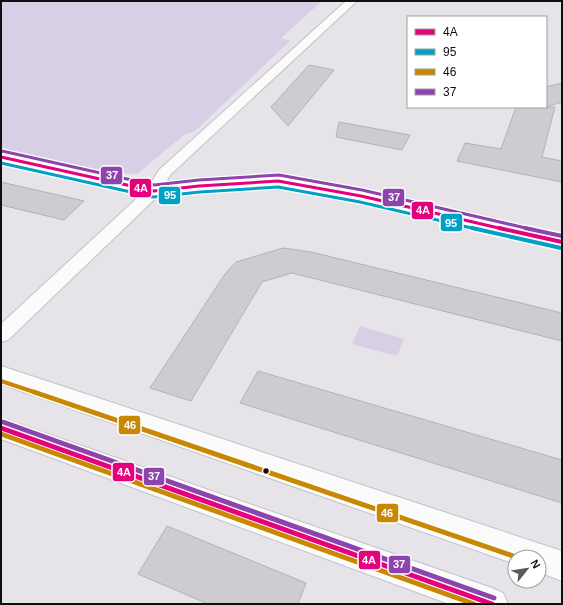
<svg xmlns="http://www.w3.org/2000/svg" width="563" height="605" font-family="Arial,sans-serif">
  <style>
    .green { fill: #d8cee5 }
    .building { fill: #ceccd0; stroke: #b3b2b5 }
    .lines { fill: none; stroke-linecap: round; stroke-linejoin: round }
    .minor-casing { stroke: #c3c2c5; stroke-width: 2 }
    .tertiary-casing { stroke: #c3c2c5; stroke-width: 2 }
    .minor { fill: #fbfbfc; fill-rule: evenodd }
    .tertiary { fill: #fbfbfc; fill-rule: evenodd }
    .bus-1-far2-casing { stroke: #fff; stroke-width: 5.5 }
    .bus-1-far1-casing { stroke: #fff; stroke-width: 7 }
    .bus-1-casing { stroke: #fff; stroke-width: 8 }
    .bus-2-far1-casing { stroke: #fff; stroke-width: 5.5 }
    .bus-2-casing { stroke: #fff; stroke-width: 7 }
    .bus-3-far1-casing { stroke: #fff; stroke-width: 7 }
    .bus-3-casing { stroke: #fff; stroke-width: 8 }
    .bus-4-far2-casing { stroke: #fff; stroke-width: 5.5 }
    .bus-4-far1-casing { stroke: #fff; stroke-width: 7 }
    .bus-4-casing { stroke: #fff; stroke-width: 8 }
    .bus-1-far2 { stroke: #e5007d; stroke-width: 3 }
    .bus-1-far1 { stroke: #e5007d; stroke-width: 4 }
    .bus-1 { stroke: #e5007d; stroke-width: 5 }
    .bus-2-far1 { stroke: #01a1c5; stroke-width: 3 }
    .bus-2 { stroke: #01a1c5; stroke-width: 4 }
    .bus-3-far1 { stroke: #c98803; stroke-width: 4 }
    .bus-3 { stroke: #c98803; stroke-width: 5 }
    .bus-4-far2 { stroke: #8e44ad; stroke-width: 3 }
    .bus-4-far1 { stroke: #8e44ad; stroke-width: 4 }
    .bus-4 { stroke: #8e44ad; stroke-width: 5 }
    .bus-dot { fill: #0f0e11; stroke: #fff; stroke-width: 1.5 }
    .line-badge { stroke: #fff; stroke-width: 1.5 }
    .badge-label { font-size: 11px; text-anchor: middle; font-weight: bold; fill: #fff }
  </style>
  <rect width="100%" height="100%" fill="#e6e3e9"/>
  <g class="green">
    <polygon points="1,1 322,1 281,38 290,41 195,131 184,135 137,174 113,173 1,148"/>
    <polygon points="360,326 404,339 397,356 352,344"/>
  </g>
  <g class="building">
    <polygon points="309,65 334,70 288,126 271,107"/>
    <polygon points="562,83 562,102 546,107 555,107 542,157 562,161 562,182 457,161 465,143 501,149 516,107 546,107 546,87"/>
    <polygon points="339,122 410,135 402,150 336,137"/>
    <polygon points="1,182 84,201 64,220 1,205"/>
    <polygon points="283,248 311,252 562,313 562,341 292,273 262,282 191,401 150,388 225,274 236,262"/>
    <polygon points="258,371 562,460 562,503 240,403"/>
    <polygon points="167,526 306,583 298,604 208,604 138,574"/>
  </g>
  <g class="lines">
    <defs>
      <polygon id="minor" points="346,1 357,1 170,175 160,194 8,340 1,342 1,324 148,188 159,170"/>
      <g id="tertiary">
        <polygon points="1,152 154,186 199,181 278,176 361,190 562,236 562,248 361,202 278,186 199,191 154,196 1,162"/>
        <polygon points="1,366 562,551 562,581 539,572 539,557 515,557 515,564 1,384"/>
        <polygon points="1,418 492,588 503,593 508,604 449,604 1,439"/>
      </g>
    </defs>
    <use href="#minor" class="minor-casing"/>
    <use href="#tertiary" class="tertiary-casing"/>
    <use href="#minor" class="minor"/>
    <use href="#tertiary" class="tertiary"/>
    <defs>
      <polyline id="bus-1-far2" points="1,157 154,191 199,186 278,181 361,196 503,229"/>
      <polyline id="bus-1-far1" points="499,228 562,242"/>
      <polyline id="bus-1" points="1,428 492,604"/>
      <polyline id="bus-2-far1" points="1,163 153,197 200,192 278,187 360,202 476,229"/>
      <polyline id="bus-2" points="472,228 561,248"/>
      <polyline id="bus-3-far1" points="1,381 37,393"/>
      <g id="bus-3">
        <polyline points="34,392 516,557"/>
        <polyline points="1,434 474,604"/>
      </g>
      <polyline id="bus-4-far2" points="2,151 154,185 199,180 279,175 362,190 530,229"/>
      <polyline id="bus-4-far1" points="525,228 562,236"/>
      <polyline id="bus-4" points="3,422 494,598"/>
    </defs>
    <use href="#bus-1-far2" class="bus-1-far2-casing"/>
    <use href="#bus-1-far1" class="bus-1-far1-casing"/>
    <use href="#bus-1" class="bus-1-casing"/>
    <use href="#bus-2-far1" class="bus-2-far1-casing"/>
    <use href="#bus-2" class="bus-2-casing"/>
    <use href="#bus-3-far1" class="bus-3-far1-casing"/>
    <use href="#bus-3" class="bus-3-casing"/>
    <use href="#bus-4-far2" class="bus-4-far2-casing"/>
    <use href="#bus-4-far1" class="bus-4-far1-casing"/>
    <use href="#bus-4" class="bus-4-casing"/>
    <use href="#bus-1-far2" class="bus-1-far2"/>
    <use href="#bus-1-far1" class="bus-1-far1"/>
    <use href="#bus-1" class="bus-1"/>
    <use href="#bus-2-far1" class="bus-2-far1"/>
    <use href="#bus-2" class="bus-2"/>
    <use href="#bus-3-far1" class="bus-3-far1"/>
    <use href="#bus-3" class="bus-3"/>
    <use href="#bus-4-far2" class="bus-4-far2"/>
    <use href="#bus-4-far1" class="bus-4-far1"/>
    <use href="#bus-4" class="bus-4"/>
  </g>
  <circle class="bus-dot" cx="266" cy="471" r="3.5"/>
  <g class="line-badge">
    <rect x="100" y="166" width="23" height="19" rx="4" fill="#8e44ad"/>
    <rect x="129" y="178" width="23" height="20" rx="4" fill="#e5007d"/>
    <rect x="158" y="186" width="23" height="19" rx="4" fill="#01a1c5"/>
    <rect x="382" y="188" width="23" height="19" rx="4" fill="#8e44ad"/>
    <rect x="411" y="201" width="23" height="19" rx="4" fill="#e5007d"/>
    <rect x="440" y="213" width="23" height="19" rx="4" fill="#01a1c5"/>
    <rect x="118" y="415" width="23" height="20" rx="4" fill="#c98803"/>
    <rect x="112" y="462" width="23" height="20" rx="4" fill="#e5007d"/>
    <rect x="143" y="467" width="22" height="19" rx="4" fill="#8e44ad"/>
    <rect x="376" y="503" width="23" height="20" rx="4" fill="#c98803"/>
    <rect x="358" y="550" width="23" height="20" rx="4" fill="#e5007d"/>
    <rect x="388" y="555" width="23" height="19" rx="4" fill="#8e44ad"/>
  </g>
  <g class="badge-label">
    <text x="112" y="179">37</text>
    <text x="141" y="192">4А</text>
    <text x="170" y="199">95</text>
    <text x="394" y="201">37</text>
    <text x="423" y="214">4А</text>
    <text x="451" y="227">95</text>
    <text x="130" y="429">46</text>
    <text x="124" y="476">4А</text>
    <text x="154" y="480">37</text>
    <text x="387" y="517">46</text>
    <text x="369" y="564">4А</text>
    <text x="399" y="568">37</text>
  </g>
  <rect width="563" height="605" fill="none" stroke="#0f0e11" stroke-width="4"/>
  <rect x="407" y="16" width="140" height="92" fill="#ffffff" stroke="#9f9fa0"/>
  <rect x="415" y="29" width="20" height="6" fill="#e5007d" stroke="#9f9fa0"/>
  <text x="443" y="36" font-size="12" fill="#0f0e11">4А</text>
  <rect x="415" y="49" width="20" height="6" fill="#01a1c5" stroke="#9f9fa0"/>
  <text x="443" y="56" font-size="12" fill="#0f0e11">95</text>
  <rect x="415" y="69" width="20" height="6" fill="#c98803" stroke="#9f9fa0"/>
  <text x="443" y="76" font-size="12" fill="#0f0e11">46</text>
  <rect x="415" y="89" width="20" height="6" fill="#8e44ad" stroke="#9f9fa0"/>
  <text x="443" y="96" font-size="12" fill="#0f0e11">37</text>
  <g transform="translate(527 569) rotate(60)"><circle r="19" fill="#ffffff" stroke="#9f9fa0"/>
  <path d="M0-3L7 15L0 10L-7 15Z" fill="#5a595d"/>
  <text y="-6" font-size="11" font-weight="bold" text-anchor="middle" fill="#0f0e11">N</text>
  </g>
</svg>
